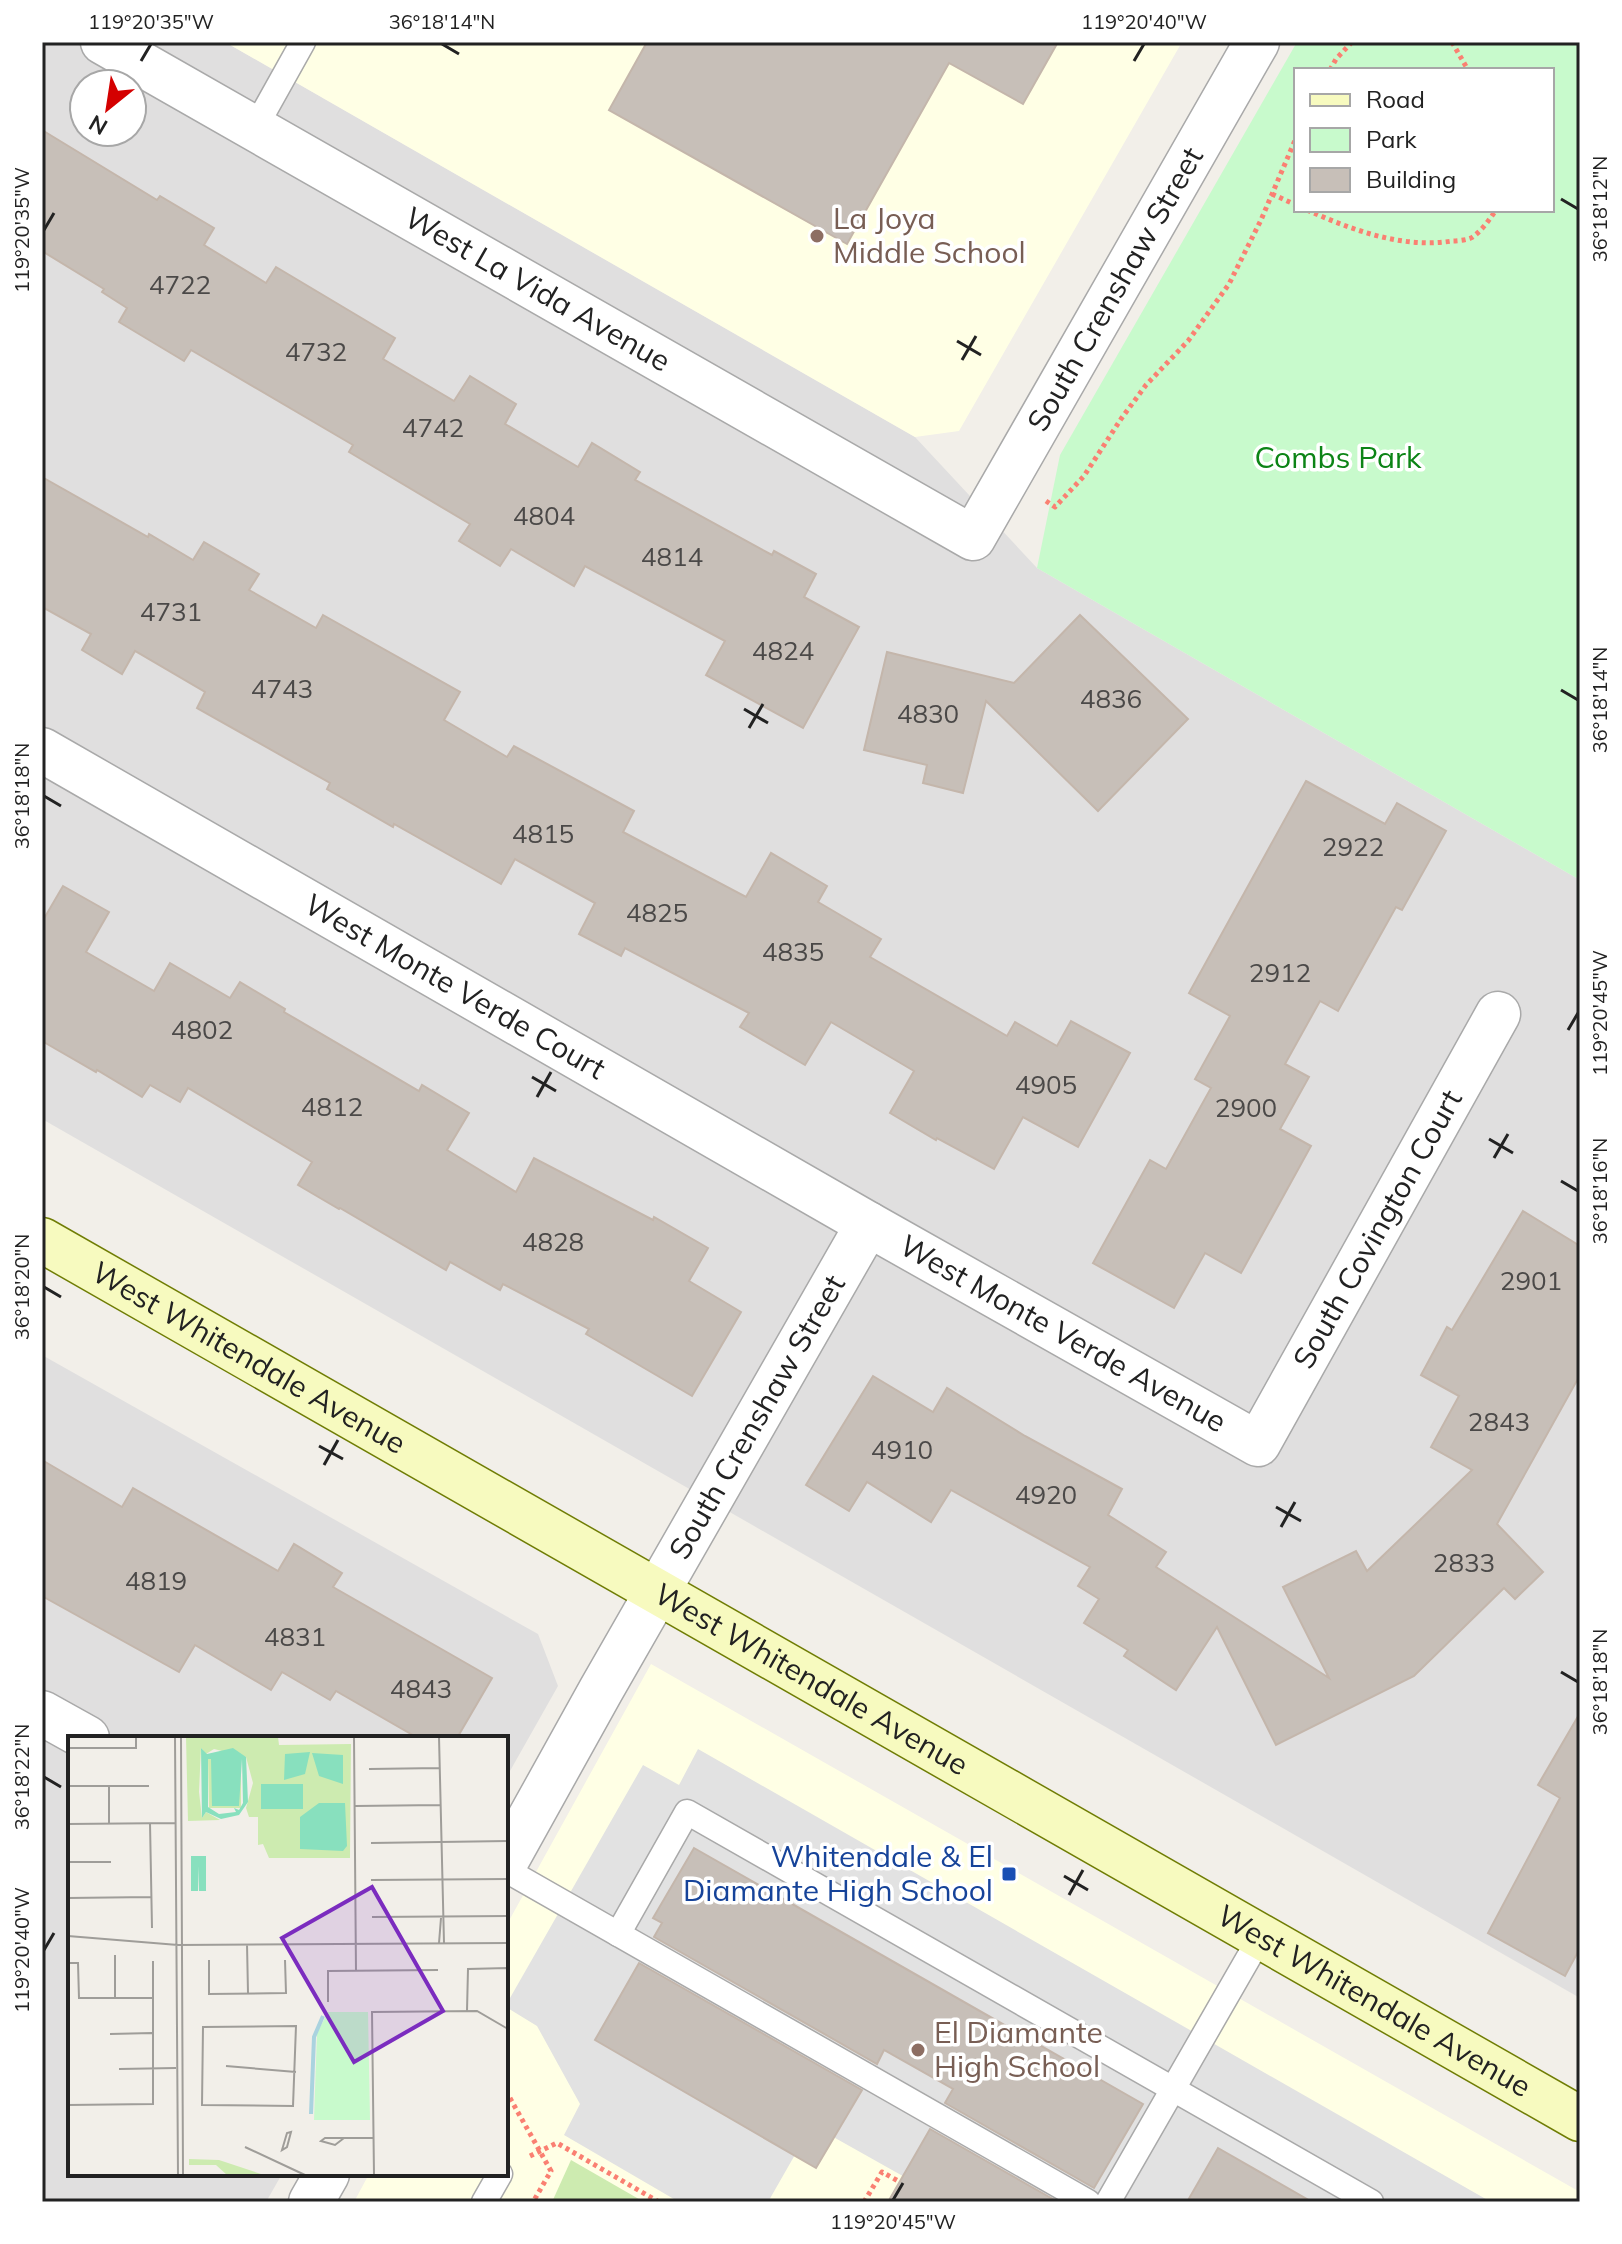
<svg xmlns="http://www.w3.org/2000/svg" width="1622" height="2244" font-family="Mulish,sans-serif">
  <style>
    .residential { fill: #e0dfdf; fill-rule: evenodd }
    .education { fill: #ffffe5 }
    .grass { fill: #cdebb0 }
    .park { fill: #c8facc; fill-rule: evenodd }
    .parking { fill: #e2e2e2 }
    .building { fill: #c7bfb8; stroke: #c4b6ab; stroke-width: 2 }
    .lines { fill: none; stroke-linecap: round; stroke-linejoin: round }
    .lane-casing { stroke: #a9a9a9; stroke-width: 27 }
    .street-casing { stroke: #a9a9a9; stroke-width: 47 }
    .secondary-casing { stroke: #707d05; stroke-width: 47 }
    .path { stroke: #fa8072; stroke-width: 5; stroke-dasharray: 4 4; stroke-linecap: butt }
    .lane { stroke: #fff; stroke-width: 24 }
    .street { stroke: #fff; stroke-width: 44 }
    .secondary { stroke: #f7fabf; stroke-width: 44 }
    .ticks { fill: none; stroke: #222; stroke-width: 3 }
    .education-dot { fill: #8d6e63; stroke: #fff; stroke-width: 3 }
    .transit-dot { fill: #1a4fb4; stroke: #fff; stroke-width: 3 }
    .labels { text-anchor: middle; stroke-width: 7; stroke-linejoin: round; paint-order: stroke }
    .number-label { font-size: 26px; fill: #4b4948 }
    .education-label { font-size: 30px; fill: #785e54; stroke: #fff; text-anchor: start }
    .street-label { font-size: 30px; fill: #222; stroke: #fff }
    .park-label { font-size: 30px; fill: #0c8416; stroke: #fff }
    .transit-label { font-size: 30px; fill: #164399; stroke: #fff; text-anchor: end }
    .inset-river { fill: none; stroke: #aad3df; stroke-width: 4 }
    .inset-road { fill: none; stroke: #9f9d99; stroke-width: 2 }
    .view { fill: #7b2cbf; fill-opacity: 0.15; stroke: #7b2cbf; stroke-width: 4 }
    .inset-edge { fill: none; stroke: #222; stroke-width: 4 }
    .neatline { fill: none; stroke: #222; stroke-width: 3 }
    .ticks-label { font-size: 20px; text-anchor: middle; fill: #222 }
  </style>
  <rect width="100%" height="100%" fill="#f2efe9"/>
  <g class="residential">
    <path d="M42,42h183l690,395 122,131 543,312v1118l-1538,-879zM84,84h48v48h-48z"/>
    <polygon points="42,1355 538,1634 558,1686 506,1778 506,1738 70,1738 70,2174 282,2174 266,2202 42,2202"/>
  </g>
  <g class="education">
    <polygon points="225,42 1182,42 959,431 915,437"/>
    <polygon points="651,1664 1580,2192 1580,2202 354,2202 369,2174 506,2174 506,1926"/>
  </g>
  <polygon class="grass" points="571,2160 644,2202 552,2202"/>
  <path class="park" d="M1297,42h283v838l-543,-312 23,-113zM1296,70h256v140h-256z"/>
  <polygon class="parking" points="698,1749 1491,2202 949,2202 812,2125 768,2202 679,2202 564,2135 580,2104 537,2026 506,2007 506,2005 643,1765 679,1785"/>
  <g class="building">
    <polygon points="647,42 1058,42 1023,104 949,63 847,244 609,110"/>
    <polygon points="42,130 157,200 160,196 214,228 204,245 266,283 276,267 395,338 383,359 454,401 470,376 516,404 505,424 578,467 592,443 640,472 635,480 772,555 774,551 816,574 804,597 859,627 803,728 706,675 725,641 585,566 574,586 511,549 500,566 459,541 470,524 349,452 353,445 191,350 184,361 119,322 127,308 102,292 104,289 42,251"/>
    <polygon points="42,477 148,537 149,534 193,560 204,542 259,574 249,590 316,628 323,615 460,692 444,720 507,757 514,746 634,811 623,832 746,897 771,853 827,886 818,902 881,939 870,957 1007,1036 1015,1022 1057,1046 1071,1021 1130,1053 1078,1147 1023,1117 994,1169 937,1138 936,1140 890,1113 914,1071 831,1022 805,1065 740,1027 749,1013 625,948 621,956 579,934 595,903 515,859 501,884 394,824 393,827 327,789 330,783 197,708 205,692 135,651 122,674 82,650 91,634 42,607"/>
    <polygon points="1080,615 1188,719 1098,811 986,701 963,793 923,783 927,765 864,750 887,652 1014,683"/>
    <polygon points="1306,781 1385,824 1397,803 1446,831 1402,910 1396,907 1338,1011 1320,1001 1285,1064 1309,1077 1280,1129 1311,1146 1241,1273 1205,1253 1174,1308 1093,1263 1150,1160 1166,1169 1211,1088 1195,1079 1230,1016 1189,993"/>
    <polygon points="63,886 109,912 86,952 154,991 170,963 230,998 240,982 285,1009 284,1012 419,1091 422,1085 469,1113 447,1150 516,1192 534,1158 653,1220 654,1217 708,1248 689,1281 741,1312 692,1396 586,1334 589,1329 503,1284 500,1290 450,1262 446,1270 340,1208 339,1209 298,1185 312,1162 188,1088 180,1102 150,1085 142,1097 97,1070 96,1072 42,1041 42,922"/>
    <polygon points="1523,1211 1580,1246 1580,1375 1497,1524 1543,1572 1515,1599 1504,1588 1414,1676 1276,1745 1217,1627 1176,1690 1124,1656 1128,1650 1084,1623 1099,1599 1078,1586 1090,1567 951,1490 931,1522 867,1482 849,1511 806,1485 873,1376 933,1412 947,1388 1025,1436 1122,1489 1108,1515 1166,1552 1156,1567 1329,1678 1283,1587 1356,1551 1367,1571 1472,1470 1431,1447 1459,1396 1421,1375 1447,1327 1452,1330"/>
    <polygon points="42,1460 122,1507 133,1488 278,1571 294,1544 342,1573 333,1587 492,1678 457,1738 418,1738 336,1691 330,1700 282,1672 271,1690 195,1645 179,1672 42,1596"/>
    <polygon points="1580,1713 1580,1948 1565,1976 1488,1933 1560,1798 1538,1785"/>
    <polygon points="694,1848 1143,2104 1094,2188 945,2103 953,2089 884,2050 877,2064 654,1937 662,1923 653,1918"/>
    <polygon points="639,1963 862,2090 816,2168 595,2040"/>
    <polygon points="930,2129 1058,2202 888,2202"/>
    <polygon points="1218,2148 1312,2202 1187,2202"/>
  </g>
  <g class="lines">
    <defs>
      <g id="lane">
        <polyline points="255,128 303,42"/>
        <polyline points="506,1870 1088,2202"/>
        <polyline points="618,1934 687,1812 1371,2202"/>
        <polyline points="484,2202 500,2174"/>
        <polyline points="1108,2202 1261,1936"/>
      </g>
      <g id="street">
        <path id="s1" d="M103,42l870,496 284,-496"/>
        <path id="s2" d="M42,750l826,474 390,220 240,-430"/>
        <polyline points="42,1713 87,1738"/>
        <path id="s3" d="M506,1861l95,-171 267,-466"/>
        <polyline points="311,2202 327,2174"/>
      </g>
      <g id="secondary">
        <path id="s4" d="M42,1240l1538,879"/>
      </g>
    </defs>
    <use href="#lane" class="lane-casing"/>
    <use href="#street" class="street-casing"/>
    <use href="#secondary" class="secondary-casing"/>
    <g class="path">
      <polyline points="1452,42 1468,70"/>
      <polyline points="1330,70 1336,59 1352,42"/>
      <polyline points="1272,194 1296,205"/>
      <path d="M1307,210c45,20 96,39 145,31 6,0 14,-1 19,-3 11,-7 18,-18 25,-28"/>
      <polyline points="1046,501 1055,507 1084,476 1121,419 1146,385 1188,341 1229,284 1261,220 1296,138"/>
      <polyline points="506,2091 551,2171 533,2202"/>
      <polyline points="530,2156 557,2143 659,2202"/>
      <polyline points="864,2202 882,2172 900,2182"/>
    </g>
    <use href="#lane" class="lane"/>
    <use href="#street" class="street"/>
    <use href="#secondary" class="secondary"/>
  </g>
  <path class="ticks" d="M442,44l17,10M141,61l10,-17M1134,61l10,-17M1561,199l17,10M44,230l10,-17M957,341l24,14M962,360l14,-24M1561,690l17,10M744,709l24,14M749,728l14,-24M44,796l17,10M1568,1030l10,-17M532,1077l24,14M537,1097l14,-25M1489,1139l24,14M1494,1158l14,-24M1561,1181l17,10M44,1287l17,10M319,1446l24,13M324,1465l14,-25M1276,1507l25,14M1281,1527l14,-25M1561,1672l17,10M44,1777l17,10M1064,1876l24,14M1069,1895l14,-25M44,1950l10,-17M893,2200l10,-17"/>
  <g class="education-dot">
    <circle cx="817" cy="236" r="8"/>
    <circle cx="918" cy="2050" r="8"/>
  </g>
  <rect class="transit-dot" x="1001" y="1866" width="16" height="16" rx="4"/>
  <g class="labels">
    <g class="number-label">
      <text x="180" y="294">4722</text>
      <text x="316" y="361">4732</text>
      <text x="433" y="437">4742</text>
      <text x="544" y="525">4804</text>
      <text x="672" y="566">4814</text>
      <text x="171" y="621">4731</text>
      <text x="783" y="660">4824</text>
      <text x="282" y="698">4743</text>
      <text x="1111" y="708">4836</text>
      <text x="928" y="723">4830</text>
      <text x="543" y="843">4815</text>
      <text x="1353" y="856">2922</text>
      <text x="657" y="922">4825</text>
      <text x="793" y="961">4835</text>
      <text x="1280" y="982">2912</text>
      <text x="202" y="1039">4802</text>
      <text x="1046" y="1094">4905</text>
      <text x="332" y="1116">4812</text>
      <text x="1246" y="1117">2900</text>
      <text x="553" y="1251">4828</text>
      <text x="1531" y="1290">2901</text>
      <text x="1499" y="1431">2843</text>
      <text x="902" y="1459">4910</text>
      <text x="1046" y="1504">4920</text>
      <text x="1464" y="1572">2833</text>
      <text x="156" y="1590">4819</text>
      <text x="295" y="1646">4831</text>
      <text x="421" y="1698">4843</text>
    </g>
    <g class="education-label">
      <text x="833" y="229">La Joya<tspan x="833" dy="34">Middle School</tspan></text>
      <text x="934" y="2043">El Diamante<tspan x="934" dy="34">High School</tspan></text>
    </g>
    <g class="street-label">
      <text dy="10" stroke="none"><textPath href="#s1" startOffset="500">West La Vida Avenue</textPath></text>
      <text dy="10" stroke="none"><textPath href="#s1" startOffset="1288">South Crenshaw Street</textPath></text>
      <text dy="10" stroke="none"><textPath href="#s2" startOffset="476">West Monte Verde Court</textPath></text>
      <text dy="10" stroke="none"><textPath href="#s2" startOffset="1646">South Covington Court</textPath></text>
      <text dy="10" stroke="none"><textPath href="#s2" startOffset="1176">West Monte Verde Avenue</textPath></text>
      <text dy="10" stroke="none"><textPath href="#s4" startOffset="238">West Whitendale Avenue</textPath></text>
      <text dy="10" stroke="none"><textPath href="#s3" startOffset="510">South Crenshaw Street</textPath></text>
      <text dy="10" stroke="none"><textPath href="#s4" startOffset="886">West Whitendale Avenue</textPath></text>
      <text dy="10" stroke="none"><textPath href="#s4" startOffset="1534">West Whitendale Avenue</textPath></text>
    </g>
    <g class="park-label">
      <text x="1338" y="468">Combs Park</text>
    </g>
    <g class="transit-label">
      <text x="993" y="1867">Whitendale &amp; El<tspan x="993" dy="34">Diamante High School</tspan></text>
    </g>
  </g>
  <g transform="translate(68 1736)">
    <rect width="440" height="440" fill="#f2efe9"/>
    <path d="M118,1h92l1,8 72,-1 -1,114h-81l-6,-14 -5,1v-28h-9l-3,-9 7,-25 -7,-26 -32,-8 -8,5 -5,-6 -2,44 3,26 4,-6 14,8 -32,1zM173,22v50h-32l-1,-49zM121,423l30,1 45,15h-37l-11,-10h-27z" fill="#cdebb0"/>
    <path d="M260,276h40l2,108h-56l3,-87z" fill="#c8facc"/>
    <path d="M133,12l6,6 26,-6 13,9 2,45 -9,13 -18,4 -15,-7 -4,6zM140,23h25h-22l1,47h27l3,-47 1,44 -4,7 -5,-2 2,4 -17,2 -11,-7zM242,16l-5,22 -21,6 1,-26zM244,17l31,2v29l-24,-8zM193,48h42v25h-42zM251,67h26l2,43 -4,5 -43,-2v-32zM123,120h15v35h-7v-25l-1,25h-7z" fill="#88e0be" fill-rule="evenodd"/>
    <path class="inset-river" d="M243,378l3,-77 9,-21"/>
    <path class="inset-road" d="M107,1l3,438M113,1l2,438M286,1l2,234M371,1l5,206M0,12h68v-11M301,33l71,-1M0,50h81M41,50v37M287,70l85,-1M82,87l2,105M0,88l108,-1M303,107l137,-2M0,126h43M303,144l137,-1M0,162l84,-1M304,181l136,-1M0,200l110,9 330,-2M371,207l2,-25M179,208l1,49M47,219v44M141,224v34l77,-1 -1,-33M0,227h10l1,35h74M260,266v-31l110,-1M399,275l1,-42 39,-1v40M228,290l-3,80 -91,-1 1,-78zM42,298l42,-1M158,330l70,6M51,333l57,-1M0,369l85,-1v-143M223,396l-4,15 -5,3 5,-17zM276,402l-9,7 -14,-4 4,-3h48M177,411l60,28M306,439l-2,-163 105,-1 31,18"/>
    <path class="view" d="M304,151l71,124 -89,51 -72,-124z"/>
    <rect width="440" height="440" class="inset-edge"/>
  </g>
  <rect width="1622" height="2244" fill="none" stroke="#ffffff" stroke-width="88"/>
  <rect x="1294" y="68" width="260" height="144" fill="#ffffff" stroke="#a7a7a7" stroke-width="2"/>
  <rect x="1310" y="94" width="40" height="12" fill="#f7fabf" stroke="#a7a7a7" stroke-width="2"/>
  <text x="1366" y="108" font-size="24" fill="#222222">Road</text>
  <rect x="1310" y="128" width="40" height="24" fill="#c8facc" stroke="#a7a7a7" stroke-width="2"/>
  <text x="1366" y="148" font-size="24" fill="#222222">Park</text>
  <rect x="1310" y="168" width="40" height="24" fill="#c7bfb8" stroke="#a7a7a7" stroke-width="2"/>
  <text x="1366" y="188" font-size="24" fill="#222222">Building</text>
  <g transform="translate(108 108) rotate(210)"><circle r="38" fill="#ffffff" stroke="#a7a7a7" stroke-width="2"/>
  <path d="M0-6L14 30L0 20L-14 30Z" fill="#d40000"/>
  <text y="-12" font-size="22" font-weight="bold" text-anchor="middle" fill="#222222">N</text>
  </g>
  <rect x="44" y="44" width="1534" height="2156" class="neatline"/>
  <g class="ticks-label">
    <text x="151" y="29">119°20'35"W</text>
    <text x="442" y="29">36°18'14"N</text>
    <text x="1144" y="29">119°20'40"W</text>
    <text transform="translate(1600 209) rotate(-90)" y="7">36°18'12"N</text>
    <text transform="translate(22 230) rotate(-90)" y="7">119°20'35"W</text>
    <text transform="translate(1600 700) rotate(-90)" y="7">36°18'14"N</text>
    <text transform="translate(22 796) rotate(-90)" y="7">36°18'18"N</text>
    <text transform="translate(1600 1013) rotate(-90)" y="7">119°20'45"W</text>
    <text transform="translate(1600 1191) rotate(-90)" y="7">36°18'16"N</text>
    <text transform="translate(22 1287) rotate(-90)" y="7">36°18'20"N</text>
    <text transform="translate(1600 1682) rotate(-90)" y="7">36°18'18"N</text>
    <text transform="translate(22 1777) rotate(-90)" y="7">36°18'22"N</text>
    <text transform="translate(22 1950) rotate(-90)" y="7">119°20'40"W</text>
    <text x="893" y="2229">119°20'45"W</text>
  </g>
</svg>
